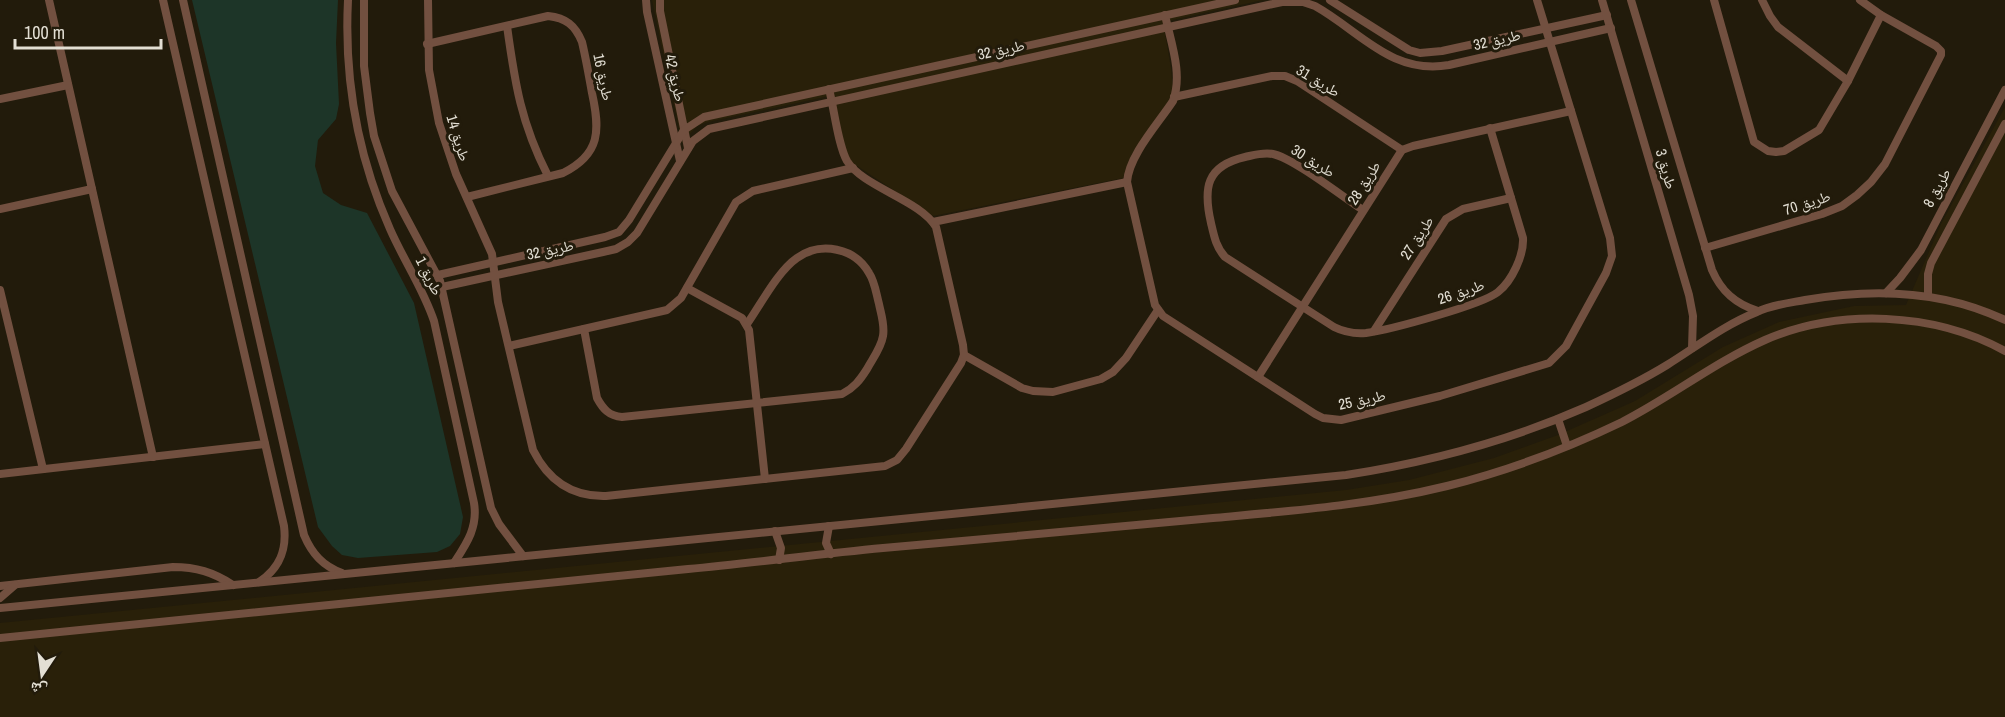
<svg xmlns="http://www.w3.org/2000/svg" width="2005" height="717" font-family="'Archivo Narrow','Noto Naskh Arabic',sans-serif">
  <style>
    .built { fill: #292009 }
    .green { fill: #1d3528 }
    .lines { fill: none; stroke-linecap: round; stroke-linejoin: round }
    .minor { stroke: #725040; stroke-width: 8 }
    .labels { text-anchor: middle; stroke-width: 6; stroke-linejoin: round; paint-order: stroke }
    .street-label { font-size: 15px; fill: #e3dfd4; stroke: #221b0b }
  </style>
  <rect width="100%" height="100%" fill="#221b0b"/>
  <g class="built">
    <polygon points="652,0 1263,0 1163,22 1171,68 1173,92 1170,101 1132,154 1123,178 933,216 851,162 845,148 834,95 708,122 697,126 682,143"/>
    <polygon points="2005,107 2005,717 0,717 0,623 1346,490 1409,480 1494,458 1558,435 1635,401 1723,347 1779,322 1854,306 1906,305 1941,224"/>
  </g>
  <polygon class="green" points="192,0 338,0 336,43 339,104 336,119 318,140 315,166 323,193 341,205 367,213 414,303 463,517 460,534 450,546 437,552 358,558 342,555 332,546 318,527"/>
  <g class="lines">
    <g class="minor">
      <polyline points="49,0 153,457"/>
      <path d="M163,0l121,526c3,24 -4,42 -25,56"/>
      <path d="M183,0l121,535c8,19 19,31 38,38"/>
      <path d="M348,0c-4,79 10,157 42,229 14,32 33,59 44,92l40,182c4,24 -7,40 -20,60"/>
      <polyline points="364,0 364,66 370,113 374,136 392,191 440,281 491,508 499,524 523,556"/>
      <path d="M428,0l1,70 10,53 17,51 36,80 6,48 35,148c15,30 39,47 73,46l279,-30 12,-6 9,-11 55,-86 3,-8 -1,-10 -27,-118c-16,-27 -73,-40 -89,-66 -9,-16 -13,-53 -18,-72"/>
      <polyline points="646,0 647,12 680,161"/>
      <polyline points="660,0 660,11 688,148"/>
      <polyline points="1330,0 1409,50 1420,53 1442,51 1607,15"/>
      <polyline points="1602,0 1689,295 1693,316 1692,348"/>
      <path d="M1631,0l81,270c9,21 23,34 46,41"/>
      <polyline points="1714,0 1754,142 1768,151 1776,152 1784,151 1819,130 1848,81 1881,15"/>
      <polyline points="1762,0 1770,16 1778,27 1848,81"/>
      <path d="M1165,15c6,28 18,59 8,86 -15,23 -44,54 -46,81l28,123 8,11 152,98 8,4 18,2 99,-24 109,-33 17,-17 40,-73 6,-17 -2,-18 -73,-238"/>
      <path d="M507,26c8,58 14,97 41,150"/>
      <path d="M427,44l121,-28c18,2 27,9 34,26 4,17 7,34 10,51 8,37 9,61 -29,80l-96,24"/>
      <polyline points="1174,97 1272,76 1285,76 1297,81 1402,150"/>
      <polyline points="0,99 68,85"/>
      <polyline points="0,209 92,189"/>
      <path d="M1363,210c-20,-13 -70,-52 -90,-56 -10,-2 -19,1 -28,3 -39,9 -42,31 -34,66 3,13 5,24 14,34l109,70c10,5 20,7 32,6 23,-3 116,-28 132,-41 14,-11 26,-37 25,-54l-33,-110"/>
      <polyline points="933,222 1127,182"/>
      <polyline points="1705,248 1822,214 1842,206 1857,195 1871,182 1885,164 1941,55 1941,51 1936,46 1881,15 1860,0"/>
      <polyline points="438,275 605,237 619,232 629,220 684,130 704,117 1235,0"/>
      <path d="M442,287l161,-35 13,-3 12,-7 9,-9 56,-92 16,-12 573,-127h21l12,4c45,25 76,69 134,59l162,-37"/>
      <polyline points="687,288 742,318 749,330 765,479"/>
      <polyline points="0,290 43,469"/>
      <polyline points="1886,293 1900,278 1921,250 2005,90"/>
      <polyline points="1928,296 1928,274 1931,263 2005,124"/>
      <path d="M584,329l13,69c6,11 12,18 25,19l220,-23c12,-6 18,-14 25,-25 6,-11 14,-21 16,-33 2,-11 -2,-22 -4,-32 -3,-11 -4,-22 -10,-31 -14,-25 -48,-32 -72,-15 -19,13 -36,46 -50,66"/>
      <polyline points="1374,331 1446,219 1463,209 1511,198"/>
      <polyline points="509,346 667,310 681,298 736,202 753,191 853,168"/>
      <polyline points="964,355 1022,388 1033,391 1053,392 1101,379 1113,372 1126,358 1158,310"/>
      <polyline points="1258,377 1402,150 1413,146 1571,111"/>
      <polyline points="1558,419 1567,446"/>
      <polyline points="0,474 265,444"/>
      <polyline points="829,526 826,543 831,554"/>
      <polyline points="775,531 781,548 779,560"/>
      <path d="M0,586l173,-19c23,0 40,5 60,18"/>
      <polyline points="0,598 15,585"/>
      <path d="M0,608l1346,-133c83,-13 163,-34 240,-68 28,-13 55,-26 81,-42 29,-18 57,-40 90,-53 14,-7 32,-9 48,-12 68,-12 137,-10 200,20"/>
      <path d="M0,638c229,-23 459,-46 688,-69 65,-6 130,-15 195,-21 110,-10 220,-19 330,-30 78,-7 157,-13 234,-32 60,-15 119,-37 175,-64 49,-25 93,-60 143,-82 74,-32 169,-28 240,11"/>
    </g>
  </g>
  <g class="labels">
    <g class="street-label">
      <text transform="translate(1497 40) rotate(-13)" y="5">طريق 32</text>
      <text transform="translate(1001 50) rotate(-12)" y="5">طريق 32</text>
      <text transform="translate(603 77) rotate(78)" y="5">طريق 16</text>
      <text transform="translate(675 78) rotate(77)" y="5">طريق 42</text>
      <text transform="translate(1318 81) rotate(31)" y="5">طريق 31</text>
      <text transform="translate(458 138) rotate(73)" y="5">طريق 14</text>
      <text transform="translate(1313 161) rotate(32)" y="5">طريق 30</text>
      <text transform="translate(1666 169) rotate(74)" y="5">طريق 3</text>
      <text transform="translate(1364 183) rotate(-58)" y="5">طريق 28</text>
      <text transform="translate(1937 188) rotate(-62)" y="5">طريق 8</text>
      <text transform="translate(1807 203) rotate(-18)" y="5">طريق 70</text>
      <text transform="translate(1417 238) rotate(-57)" y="5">طريق 27</text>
      <text transform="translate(550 250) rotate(-12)" y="5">طريق 32</text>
      <text transform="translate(429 276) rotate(63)" y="5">طريق 1</text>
      <text transform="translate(1461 292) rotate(-19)" y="5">طريق 26</text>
      <text transform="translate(1362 400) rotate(-12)" y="5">طريق 25</text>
    </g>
  </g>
  <g transform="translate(42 675) rotate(193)" stroke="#221b0b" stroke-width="4.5" paint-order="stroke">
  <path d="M0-4.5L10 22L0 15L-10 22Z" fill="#e3dfd4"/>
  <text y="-9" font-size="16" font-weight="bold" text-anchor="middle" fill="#e3dfd4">ش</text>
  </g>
  <path d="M15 39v9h146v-9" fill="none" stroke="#e3dfd4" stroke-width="3"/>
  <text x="24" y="39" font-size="18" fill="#e3dfd4" stroke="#221b0b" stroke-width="4.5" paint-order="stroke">100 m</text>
</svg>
